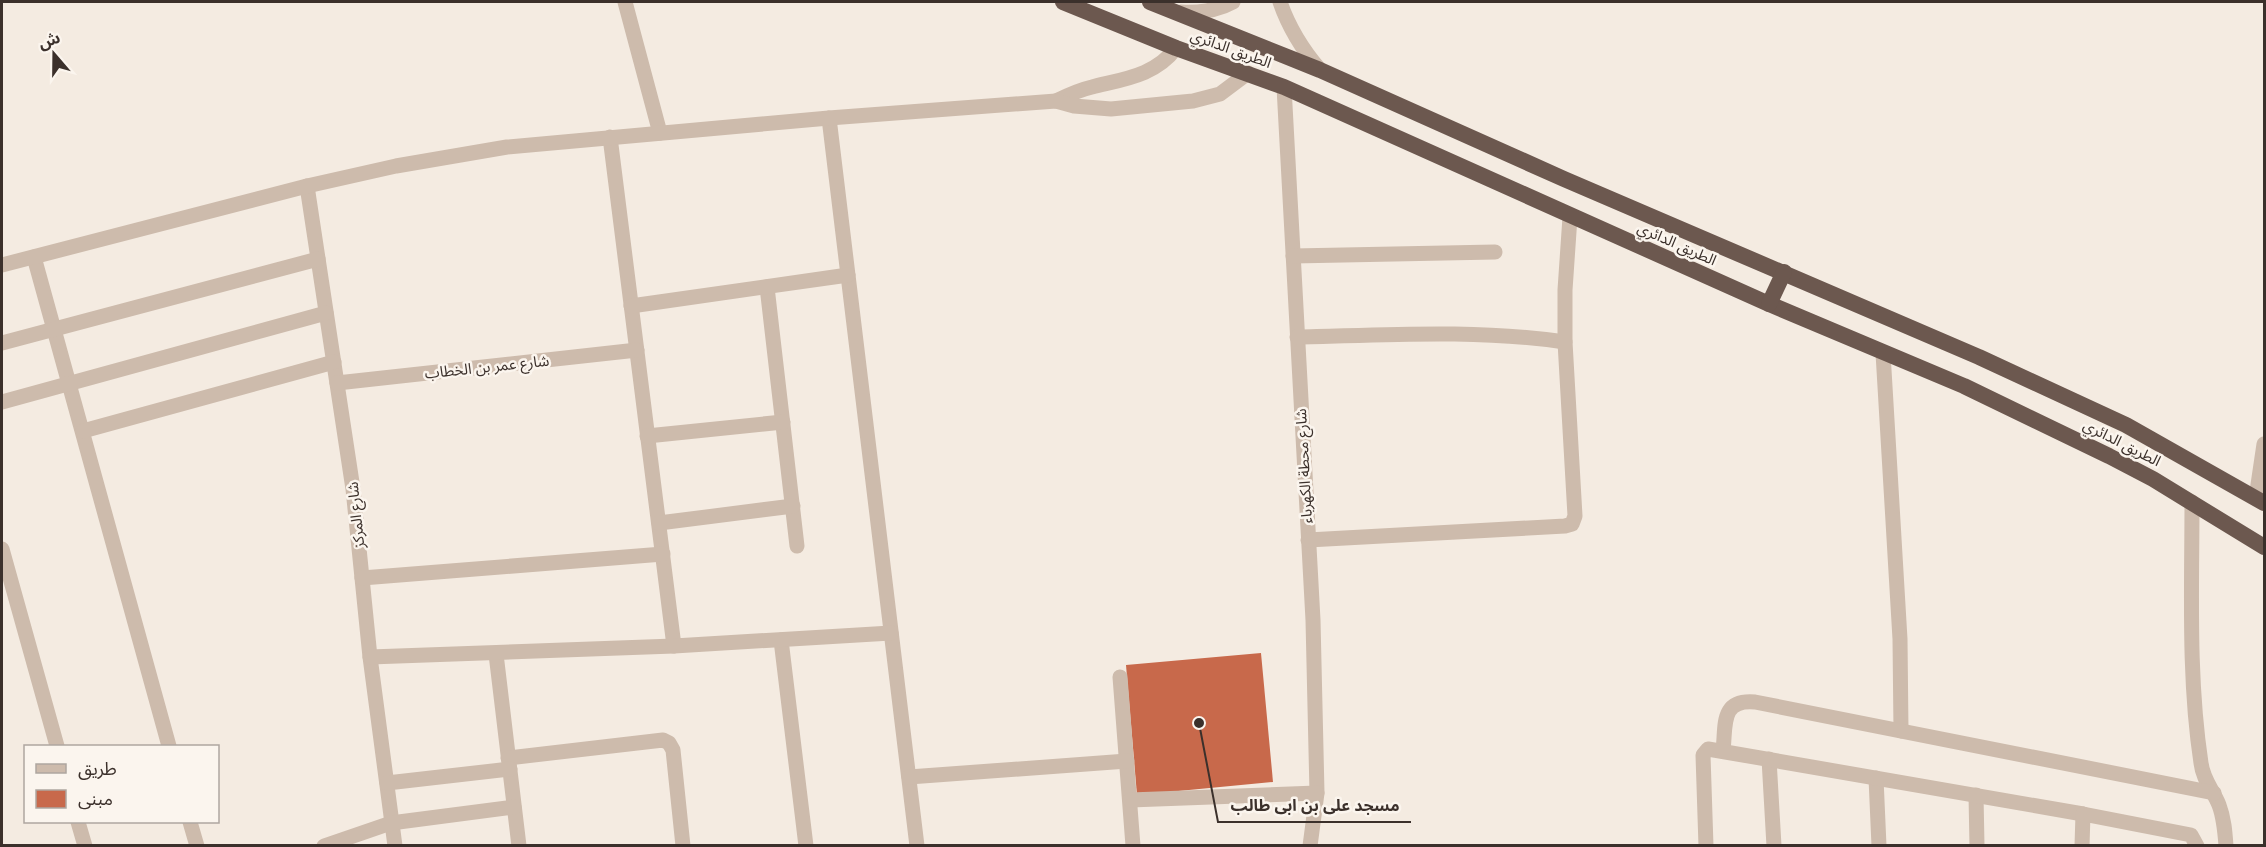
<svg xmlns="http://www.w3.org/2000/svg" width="2266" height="847" font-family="'Open Sans','Noto Sans Arabic',sans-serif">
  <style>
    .building { fill: #c8694b }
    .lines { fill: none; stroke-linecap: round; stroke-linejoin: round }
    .minor { stroke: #cdbbac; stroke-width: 15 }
    .tertiary { stroke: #cdbbac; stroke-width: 15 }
    .trunk { stroke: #6c584f; stroke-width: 16 }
    .labels { text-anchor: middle; stroke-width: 5; stroke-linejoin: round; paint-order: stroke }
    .street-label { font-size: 15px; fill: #3b302b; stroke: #fbf5ee }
    .leader { fill: none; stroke: #3b302b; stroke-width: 2 }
    .callout-dot { fill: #3b302b; stroke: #fbf5ee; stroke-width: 2 }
    .callout-label { font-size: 16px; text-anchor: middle; font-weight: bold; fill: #3b302b; stroke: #fbf5ee; stroke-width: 5; stroke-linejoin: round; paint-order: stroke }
  </style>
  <rect width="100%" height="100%" fill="#f4ebe1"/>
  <polygon class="building" points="1261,653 1273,782 1137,795 1126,665"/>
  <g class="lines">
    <g class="minor">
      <polyline points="625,2 660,133"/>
      <polyline points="1284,87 1313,620 1317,793 1310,846"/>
      <path d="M1056,101c12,-6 23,-11 36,-14 31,-8 63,-11 84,-39"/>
      <polyline points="829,118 917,846"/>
      <polyline points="610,137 674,646"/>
      <polyline points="307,186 353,489 370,657 395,846"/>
      <polyline points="1293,256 1495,252"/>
      <polyline points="34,257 169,746"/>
      <polyline points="2,265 307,186 396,166 507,147 829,118 1056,101 1074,106 1111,109 1193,101 1220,94 1248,73"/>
      <polyline points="767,287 797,546"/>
      <polyline points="631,306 848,275"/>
      <path d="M1297,337c90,-2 179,-8 268,5"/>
      <polyline points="2,343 318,259"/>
      <polyline points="1883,353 1900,639 1901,731"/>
      <polyline points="337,383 637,350"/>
      <polyline points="2,402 326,313"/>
      <polyline points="83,431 334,362"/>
      <polyline points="647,436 783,422"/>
      <polyline points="2256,498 2264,444"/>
      <path d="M2192,502c0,87 -4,175 9,261 2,17 12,27 18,42 5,13 6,27 7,41"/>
      <polyline points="659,523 793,506"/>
      <polyline points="1308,540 1565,526 1572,524 1575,516 1565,342 1565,290 1570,217"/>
      <polyline points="2,549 57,746"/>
      <polyline points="362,578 663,554"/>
      <polyline points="781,640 806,846"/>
      <polyline points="496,654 519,846"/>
      <polyline points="370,657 674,646 891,633"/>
      <polyline points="1120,677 1133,846"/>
      <path d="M1723,751c3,-26 -3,-52 32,-49l459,91"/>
      <polyline points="508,758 663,740 669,743 673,750 683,846"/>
      <polyline points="1769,759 1774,846"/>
      <polyline points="909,777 1127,761"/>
      <polyline points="1876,778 1879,846"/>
      <polyline points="387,783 510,769"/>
      <polyline points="1976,795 1977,846"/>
      <polyline points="1130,800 1317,793"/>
      <polyline points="78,822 85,846"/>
      <polyline points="190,822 197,846"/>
      <polyline points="324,846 391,823 514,807"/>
      <polyline points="1706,846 1703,755 1708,749 2083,814"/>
      <polyline points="2082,846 2083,814 2191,835 2197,846"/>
    </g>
    <g class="tertiary">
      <path d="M1280,2c9,26 21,46 40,68"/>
      <path d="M1181,12c18,1 36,-1 52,-10"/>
    </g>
    <g class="trunk">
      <polyline points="1063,2 1176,48 1284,87 1769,304 1964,386 2109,456 2153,479 2264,547"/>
      <polyline points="1150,2 1320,70 1564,179 1979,357 2126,425 2264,503"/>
      <polyline points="1769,304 1784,272"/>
    </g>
  </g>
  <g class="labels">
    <g class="street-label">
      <text transform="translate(1231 49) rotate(20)" y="5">الطريق الدائري</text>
      <text transform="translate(1677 244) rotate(24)" y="5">الطريق الدائري</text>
      <text transform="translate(487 367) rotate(-6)" y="5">شارع عمر بن الخطاب</text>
      <text transform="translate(2122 443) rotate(27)" y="5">الطريق الدائري</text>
      <text transform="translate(1304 466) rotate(-93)" y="5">شارع محطة الكهرباء</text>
      <text transform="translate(356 515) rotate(-96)" y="5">شارع المركز</text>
    </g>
  </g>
  <path class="leader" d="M1199 723L1218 822H1411"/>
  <circle class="callout-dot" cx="1199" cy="723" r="6"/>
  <g class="callout-label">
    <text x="1315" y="811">مسجد على بن ابى طالب</text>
  </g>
  <rect width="2266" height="847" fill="none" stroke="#3b302b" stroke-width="6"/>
  <rect x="24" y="745" width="195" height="78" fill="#fbf5ee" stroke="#aea6a0" stroke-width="1.5"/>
  <rect x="36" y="764" width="30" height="9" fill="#cdbbac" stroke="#aea6a0" stroke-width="1.5"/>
  <text x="78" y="775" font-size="18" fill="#3b302b">طريق</text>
  <rect x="36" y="790" width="30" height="18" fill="#c8694b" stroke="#aea6a0" stroke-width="1.5"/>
  <text x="78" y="805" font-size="18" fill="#3b302b">مبنى</text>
  <g transform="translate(54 54) rotate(340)" stroke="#fbf5ee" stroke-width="4.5" paint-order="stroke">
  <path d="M0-4.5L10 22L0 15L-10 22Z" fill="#3b302b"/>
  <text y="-9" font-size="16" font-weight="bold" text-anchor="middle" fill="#3b302b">ش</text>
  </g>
</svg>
